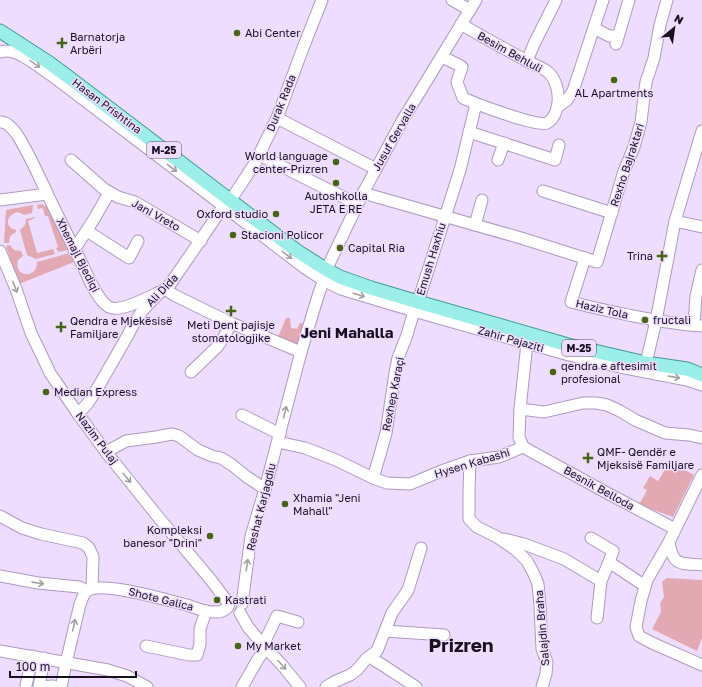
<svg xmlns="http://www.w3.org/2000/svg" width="702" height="687" font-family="'Golos Text',sans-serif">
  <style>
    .green { fill: #e3a9b2 }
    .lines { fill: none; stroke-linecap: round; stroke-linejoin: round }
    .minor-casing { stroke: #ae99c1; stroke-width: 13 }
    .major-casing { stroke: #429a98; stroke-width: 15 }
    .minor { stroke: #fff; stroke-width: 11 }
    .major { stroke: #9befe8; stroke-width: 13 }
    .oneway { stroke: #a39fa5 }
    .poi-dot { fill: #466316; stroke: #edf; stroke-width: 1.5 }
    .labels { text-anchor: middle; stroke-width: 3; stroke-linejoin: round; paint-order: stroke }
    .shield { fill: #edf; stroke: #584e62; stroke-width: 1 }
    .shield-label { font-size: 10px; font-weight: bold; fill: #18101f }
    .poi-label { font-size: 11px; fill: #18101f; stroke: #edf; text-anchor: start }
    .street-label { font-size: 11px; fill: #18101f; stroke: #edf }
    .district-label { font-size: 15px; font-weight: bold; fill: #18101f; stroke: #edf }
    .town-label { font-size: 19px; font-weight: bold; fill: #18101f; stroke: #edf }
  </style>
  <rect width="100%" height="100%" fill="#edf"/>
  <g class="green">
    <polygon points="42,204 48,208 68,250 58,252 56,248 58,247 48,216 45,216 43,209 42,208 38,209 37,205"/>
    <path d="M33,205l-1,8 -8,2 -6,-3c-11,2 -15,15 -2,18v2l-6,4 -1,7h-5l2,-33z"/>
    <polygon points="35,217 35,218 28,221 37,253 53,249 55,254 36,259 27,255 20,230 25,225 26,219"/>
    <path d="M10,245l4,5 7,1 2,5 -5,4c-5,17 19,20 19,2l33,-9 4,9 -55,22 -13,-38z"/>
    <polygon points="286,318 290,318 291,328 297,329 300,323 305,324 299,346 278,337"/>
    <polygon points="670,462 694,475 673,517 639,505 647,490 643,488 650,476 658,481"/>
    <polygon points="667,578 702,580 702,638 697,651 652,629 661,612 660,603 664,597 662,582"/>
  </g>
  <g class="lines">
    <defs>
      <g id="minor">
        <polyline points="452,0 470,10"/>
        <polyline points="594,28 609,36 618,36"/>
        <polyline points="616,44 629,0"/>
        <path d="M0,52c4,-1 8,-2 13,0 12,3 30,18 41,25l251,191 18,12 18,9 73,22 155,44 51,12 67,13 15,5"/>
        <path d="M442,57l17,8 3,2 -5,15 6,16c11,5 76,30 84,25 7,-4 11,-14 11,-21 1,-10 -2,-22 -9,-29 -6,-6 -16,-8 -24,-13 -21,-12 -43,-23 -64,-36"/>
        <polyline points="527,61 534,44 556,0"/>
        <polyline points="557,107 567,100 573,91 603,0"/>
        <polyline points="277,118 376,169"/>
        <path d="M0,122c7,-1 14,8 18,14 11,18 20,38 29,57 11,24 24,49 36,73 5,11 15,35 26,41 11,6 40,-10 51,-15"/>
        <polyline points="469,132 552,159 555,160 559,145"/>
        <polyline points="259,155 357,204"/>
        <polyline points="71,160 104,189 118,197 135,202 201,241"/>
        <polyline points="498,160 504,143"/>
        <polyline points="543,191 612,213"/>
        <polyline points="363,193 521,238 597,262 624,171 634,147 641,122 643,105 646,82 654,58 660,25 667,0"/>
        <polyline points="0,200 47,194"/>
        <polyline points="230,201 255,163 277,118 303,48 322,0"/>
        <polyline points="675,221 702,227"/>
        <polyline points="475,225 482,200"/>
        <polyline points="87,231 129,258 138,241"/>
        <polyline points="74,250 94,219 109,193"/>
        <polyline points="0,251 16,289 31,333 50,373 78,414 106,452 159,518 211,580 229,604"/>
        <path d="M585,258l-14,44c19,5 38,9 57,13 25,5 49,10 74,11"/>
        <polyline points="165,289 174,295 231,323 301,352"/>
        <polyline points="418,302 460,170 476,104"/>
        <polyline points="694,325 696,296 702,270"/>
        <polyline points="646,363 656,321 675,221 702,131"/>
        <polyline points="191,372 217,347 224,337 231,323"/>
        <polyline points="520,409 544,412 583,403 596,403 607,405 620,411 635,420 665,433 689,435 702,438"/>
        <polyline points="78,414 88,403 97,389 128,335 134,323 142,311 160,292 165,289 171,283 223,207"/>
        <polyline points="242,415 280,434"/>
        <polyline points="278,442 305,448 336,460 373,478 387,483 410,484 439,472 470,461 499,457 523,447"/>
        <polyline points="523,447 609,494 675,529"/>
        <polyline points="523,447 519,437 520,409 527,343"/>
        <polyline points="106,452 126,441 156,437 172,434 179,436 198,450 212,456 221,458 232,465 247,477 265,489"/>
        <polyline points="470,461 469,491 469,519 477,527 497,537 516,550 527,561 534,574 538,584 540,606 542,649 547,662 546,674 542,687"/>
        <polyline points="702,475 669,542 647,580 641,601 636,627 639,636 652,643 702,665"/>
        <polyline points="373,478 379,458 386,433 395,373 398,358 407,335 414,311"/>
        <polyline points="0,516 22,528 41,534 83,543 89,548 93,557 92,588"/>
        <polyline points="591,538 613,551 609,562 601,581 597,618"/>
        <polyline points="504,539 524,544 564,559 601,581"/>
        <path d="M669,542c4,25 12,21 33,23"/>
        <polyline points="609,562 645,586"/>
        <polyline points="0,576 38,583 79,587 87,591"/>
        <polyline points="242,604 251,536 265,489 301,352 318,296 330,262 363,193 402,121 476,0"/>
        <polyline points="240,613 248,627 263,645 282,665 300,687"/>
        <polyline points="385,631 444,635"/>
        <polyline points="263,645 277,616 298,622"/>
        <polyline points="146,646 189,655 197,655 200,644 200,629 206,611"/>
        <polyline points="0,651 108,670 127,676 147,687"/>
        <polyline points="373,654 374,660 381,664 416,687"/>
        <polyline points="44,658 39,687 53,686"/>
        <polyline points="26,685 33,656"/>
        <path d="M61,687l5,-24 14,-59c2,-4 3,-10 7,-13 14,-11 82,10 100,14 9,3 20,8 30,7 5,0 8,-2 11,-5"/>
        <polyline points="242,687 258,659 266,648"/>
        <polyline points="326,687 334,682 350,675 357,670 366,659 377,651 392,613 408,590 421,548"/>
      </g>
      <polyline id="major" points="0,31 48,62 67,76 297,251 327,270 340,277 371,288 418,302 568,345 646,363 687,369 702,375"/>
    </defs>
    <use href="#minor" class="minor-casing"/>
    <use href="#major" class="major-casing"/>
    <use href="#minor" class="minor"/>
    <use href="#major" class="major"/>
  </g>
  <defs><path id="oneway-shaft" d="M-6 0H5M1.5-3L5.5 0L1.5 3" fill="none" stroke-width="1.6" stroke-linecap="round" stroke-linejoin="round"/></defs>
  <g class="oneway">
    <use href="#oneway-shaft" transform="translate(35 64) rotate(34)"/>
    <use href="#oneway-shaft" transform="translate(172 168) rotate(37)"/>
    <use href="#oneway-shaft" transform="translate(287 255) rotate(37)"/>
    <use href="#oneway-shaft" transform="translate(15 287) rotate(69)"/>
    <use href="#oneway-shaft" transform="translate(359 295) rotate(17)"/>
    <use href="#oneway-shaft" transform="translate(674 377) rotate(10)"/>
    <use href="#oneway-shaft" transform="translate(285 412) rotate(-76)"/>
    <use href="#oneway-shaft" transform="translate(127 478) rotate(51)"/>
    <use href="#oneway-shaft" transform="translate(247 565) rotate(-82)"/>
    <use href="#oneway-shaft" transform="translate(38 583) rotate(8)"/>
    <use href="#oneway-shaft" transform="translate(74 625) rotate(-77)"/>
    <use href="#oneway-shaft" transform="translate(282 665) rotate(48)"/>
  </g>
  <g class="poi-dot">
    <circle cx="237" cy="33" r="4"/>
    <path d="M60 37h4v4h4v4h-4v4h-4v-4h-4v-4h4z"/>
    <circle cx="614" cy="80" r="4"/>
    <circle cx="336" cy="162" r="4"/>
    <circle cx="336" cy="183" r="4"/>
    <circle cx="276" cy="214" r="4"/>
    <circle cx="233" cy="235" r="4"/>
    <circle cx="340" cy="248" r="4"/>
    <path d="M660 250h4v4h4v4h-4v4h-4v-4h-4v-4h4z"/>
    <path d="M229 305h4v4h4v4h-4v4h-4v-4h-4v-4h4z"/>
    <circle cx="645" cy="320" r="4"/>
    <path d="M59 321h4v4h4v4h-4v4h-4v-4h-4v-4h4z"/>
    <circle cx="553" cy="372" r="4"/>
    <circle cx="46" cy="392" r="4"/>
    <path d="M586 452h4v4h4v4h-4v4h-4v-4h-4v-4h4z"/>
    <circle cx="285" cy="504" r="4"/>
    <circle cx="210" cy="536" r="4"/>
    <circle cx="217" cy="600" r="4"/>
    <circle cx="238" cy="646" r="4"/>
  </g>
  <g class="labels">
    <g class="shield">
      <rect x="147" y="142" width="34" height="16" rx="3"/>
      <rect x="562" y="340" width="34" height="16" rx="3"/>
    </g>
    <g class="shield-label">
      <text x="164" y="154">M-25</text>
      <text x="579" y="352">M-25</text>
    </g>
    <g class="poi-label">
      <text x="245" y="37">Abi Center</text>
      <text x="70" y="41">Barnatorja<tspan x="70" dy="13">Arbëri</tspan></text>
      <text x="614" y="97" text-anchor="middle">AL Apartments</text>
      <text x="328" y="160" text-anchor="end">World language<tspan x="328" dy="13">center-Prizren</tspan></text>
      <text x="336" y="200" text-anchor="middle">Autoshkolla<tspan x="336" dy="13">JETA E RE</tspan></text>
      <text x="268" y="218" text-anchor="end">Oxford studio</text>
      <text x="241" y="239">Stacioni Policor</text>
      <text x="348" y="252">Capital Ria</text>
      <text x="653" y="260" text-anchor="end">Trina</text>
      <text x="653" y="324">fructali</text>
      <text x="70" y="325">Qendra e Mjekësisë<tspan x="70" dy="13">Familjare</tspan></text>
      <text x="231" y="329" text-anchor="middle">Meti Dent pajisje<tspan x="231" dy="13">stomatologjike</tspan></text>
      <text x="561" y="370">qendra e aftesimit<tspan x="561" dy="13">profesional</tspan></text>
      <text x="54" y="396">Median Express</text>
      <text x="597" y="456">QMF- Qendër e<tspan x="597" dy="13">Mjeksisë Familjare</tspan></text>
      <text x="293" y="502">Xhamia "Jeni<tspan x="293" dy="13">Mahall"</tspan></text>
      <text x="202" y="534" text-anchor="end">Kompleksi<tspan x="202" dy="13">banesor "Drini"</tspan></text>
      <text x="225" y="604">Kastrati</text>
      <text x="246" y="650">My Market</text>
    </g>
    <g class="street-label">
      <text transform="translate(510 52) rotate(29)" y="4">Besim Behluli</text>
      <text transform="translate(281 103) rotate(-68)" y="4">Durak Rada</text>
      <text transform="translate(107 106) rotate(37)" y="4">Hasan Prishtina</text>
      <text transform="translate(394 137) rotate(-60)" y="4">Jusuf Gervalla</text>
      <text transform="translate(627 165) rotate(-72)" y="4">Rexho Bajraktari</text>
      <text transform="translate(156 215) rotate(29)" y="4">Jani Vreto</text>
      <text transform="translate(78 255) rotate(63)" y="4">Xhemajl Bjediqi</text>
      <text transform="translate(431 259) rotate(-73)" y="4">Emush Haxhiu</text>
      <text transform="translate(162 290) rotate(-46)" y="4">Ali Dida</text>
      <text transform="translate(602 309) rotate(13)" y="4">Haziz Tola</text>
      <text transform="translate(511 339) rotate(16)" y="4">Zahir Pajaziti</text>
      <text transform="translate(393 394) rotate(-79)" y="4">Rexhep Karaçi</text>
      <text transform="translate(97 438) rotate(53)" y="4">Nazim Pulaj</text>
      <text transform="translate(472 463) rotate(-17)" y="4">Hysen Kabashi</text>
      <text transform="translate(599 488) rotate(29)" y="4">Besnik Belloda</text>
      <text transform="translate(261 507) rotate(-76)" y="4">Reshat Karjagdiu</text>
      <text transform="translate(161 599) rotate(14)" y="4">Shote Galica</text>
      <text transform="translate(542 628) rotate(-95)" y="4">Salajdin Braha</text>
    </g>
    <g class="district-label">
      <text x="347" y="338">Jeni Mahalla</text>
    </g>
    <g class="town-label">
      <text x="461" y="652">Prizren</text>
    </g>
  </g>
  <g transform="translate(674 28) rotate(29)" stroke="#eeddff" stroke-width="3" paint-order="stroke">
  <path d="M0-3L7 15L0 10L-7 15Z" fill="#18101f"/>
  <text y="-6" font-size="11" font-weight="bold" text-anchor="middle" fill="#18101f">N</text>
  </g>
  <path d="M10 671v6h126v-6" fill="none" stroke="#18101f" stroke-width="2"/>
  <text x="16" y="671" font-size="12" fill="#18101f" stroke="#eeddff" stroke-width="3" paint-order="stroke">100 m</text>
</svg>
